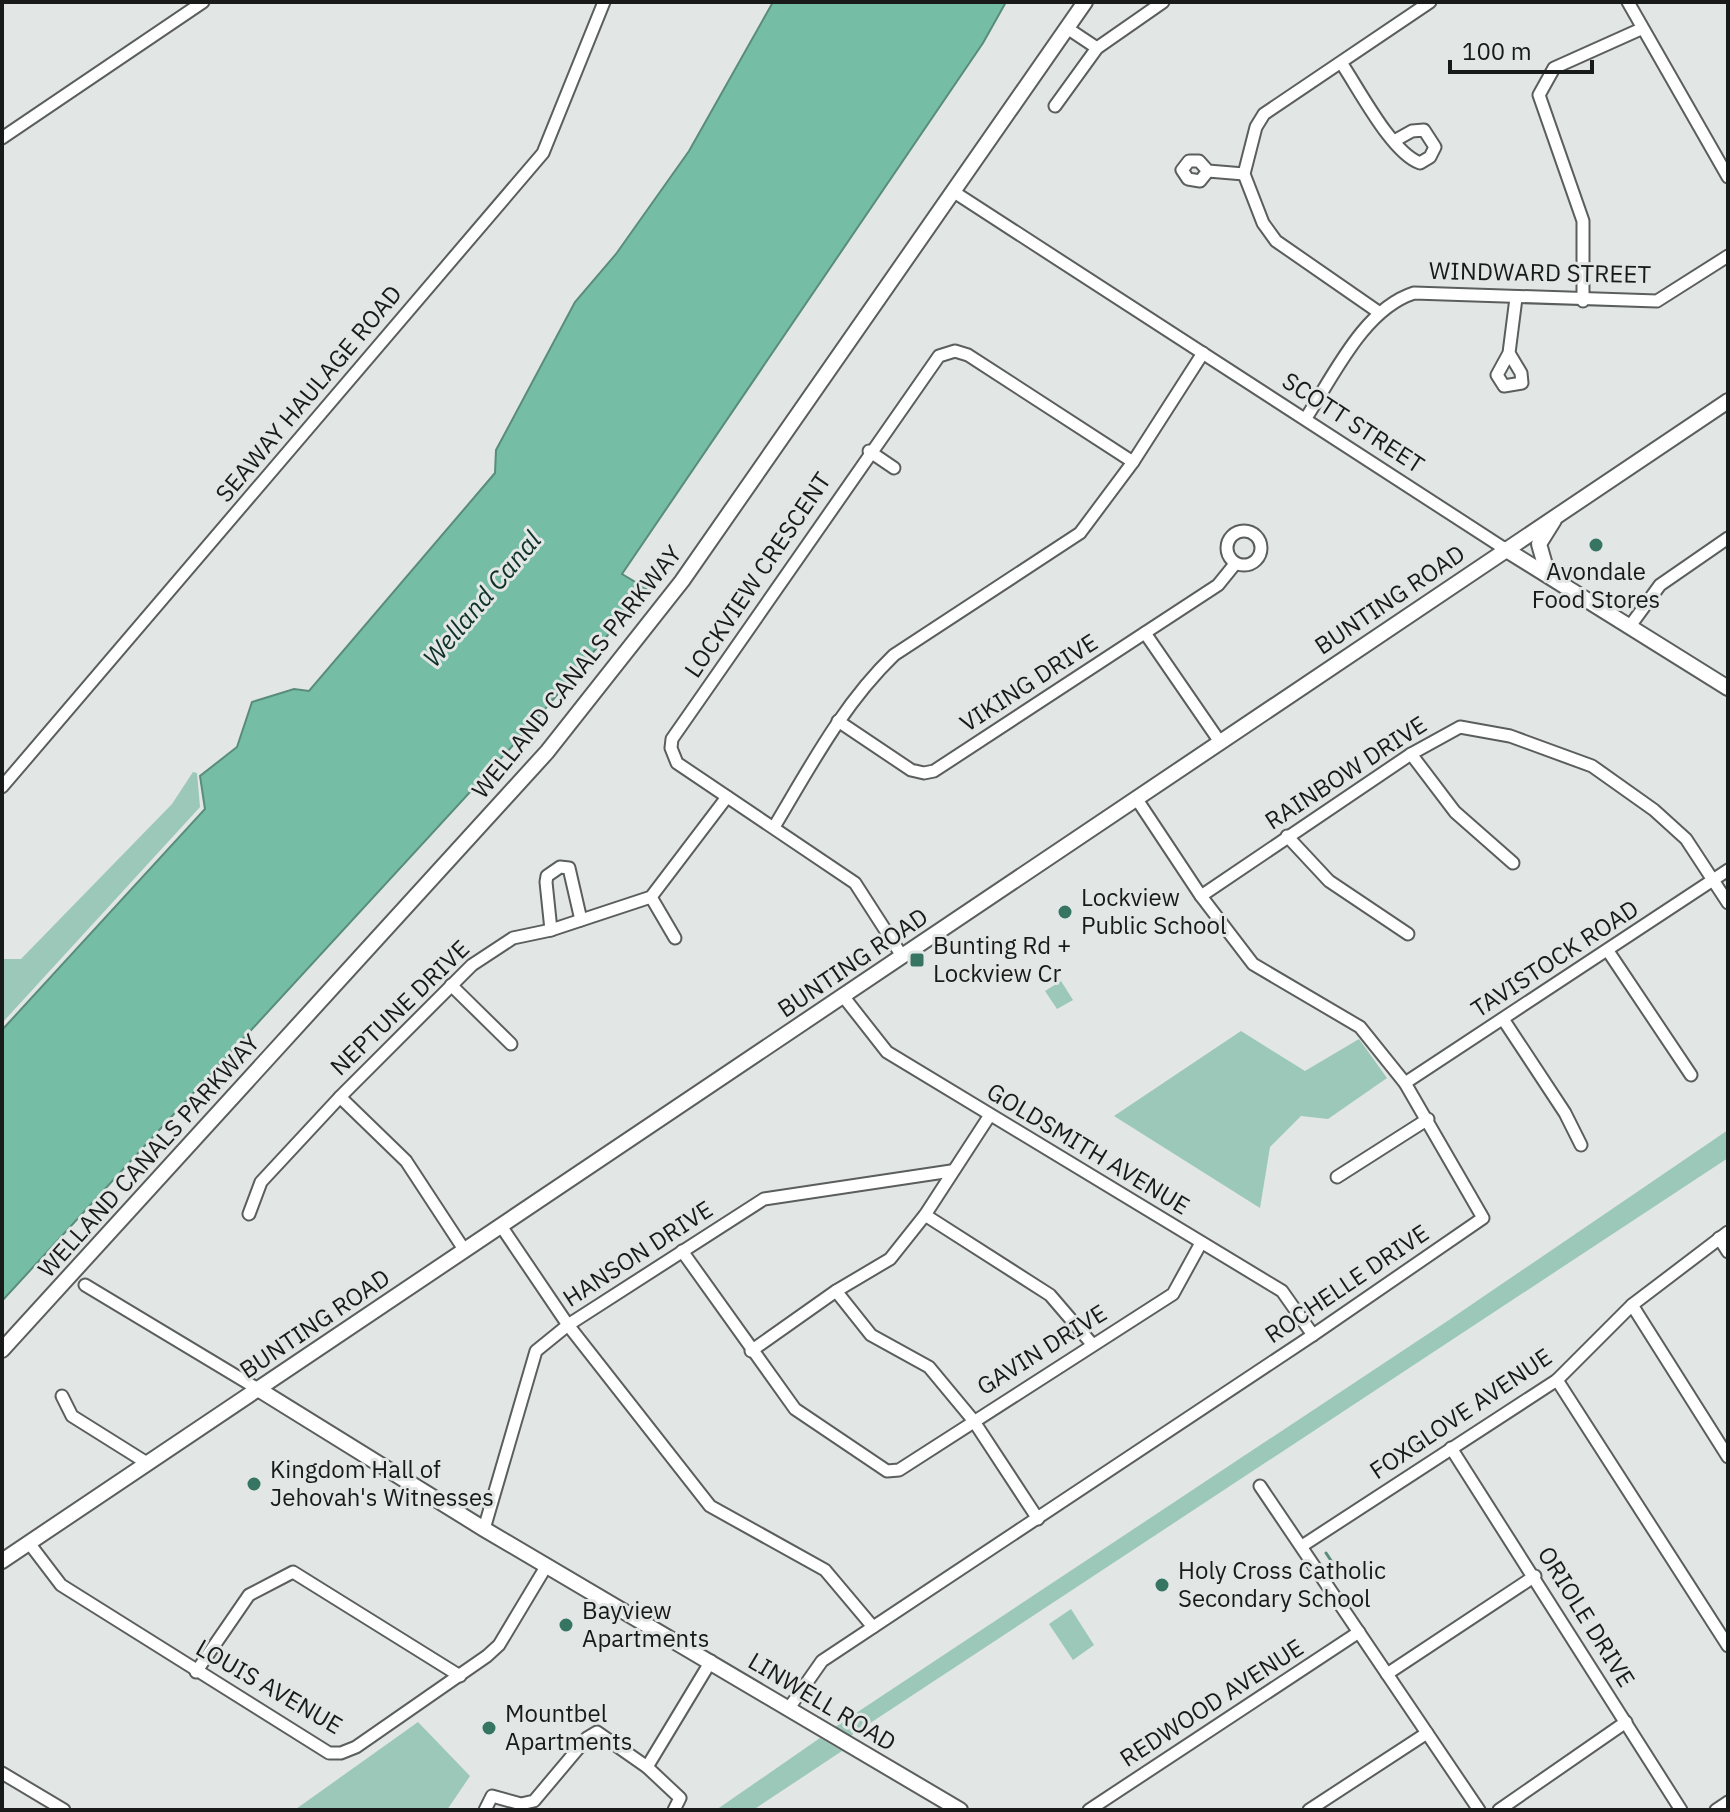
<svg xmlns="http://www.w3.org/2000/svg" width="1730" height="1812" font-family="'IBM Plex Sans',sans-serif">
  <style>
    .green { fill: #9bc8b8 }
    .water { fill: #75bda5; stroke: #598c7b; stroke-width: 2 }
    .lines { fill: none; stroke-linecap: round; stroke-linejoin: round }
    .stream { stroke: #598c7b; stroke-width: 3 }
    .minor-casing { stroke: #5a5e5c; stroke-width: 15 }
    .major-casing { stroke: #5a5e5c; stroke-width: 18 }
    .minor { stroke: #fff; stroke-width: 11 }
    .major { stroke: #fff; stroke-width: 14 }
    .poi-dot { fill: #367562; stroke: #e2e6e5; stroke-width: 3 }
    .labels { text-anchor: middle; stroke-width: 6; stroke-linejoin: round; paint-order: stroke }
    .street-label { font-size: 24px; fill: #191b1a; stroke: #e2e6e5 }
    .poi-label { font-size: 24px; fill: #191b1a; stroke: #e2e6e5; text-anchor: start }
    .water-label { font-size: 26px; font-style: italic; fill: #0f3228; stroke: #e2e6e5 }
  </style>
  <rect width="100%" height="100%" fill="#e2e6e5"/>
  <g class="green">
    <polygon points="193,772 197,773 200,807 2,1023 2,959 21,959 172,804"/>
    <polygon points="1061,981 1073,1000 1057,1009 1045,991"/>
    <polygon points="1241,1031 1305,1071 1359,1039 1387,1078 1328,1119 1301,1116 1270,1147 1260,1208 1114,1116"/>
    <polygon points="1728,1130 1728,1158 849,1737 835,1727 1446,1322"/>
    <polygon points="1071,1609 1094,1645 1073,1660 1049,1624"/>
    <polygon points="418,1722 470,1776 447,1810 296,1809"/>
    <polygon points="820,1738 842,1751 753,1810 716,1810"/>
  </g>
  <polygon class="water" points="773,2 1006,2 983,43 622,574 647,589 528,729 2,1301 2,1030 205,809 200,776 237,747 252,702 294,689 309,691 495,473 496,450 575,302 616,254 689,151"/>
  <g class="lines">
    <polyline class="stream" points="1326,1553 1336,1568"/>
    <defs>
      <g id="minor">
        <polyline points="1628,2 1728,177"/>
        <polyline points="1067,28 1097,48"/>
        <path d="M1342,64c18,27 50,89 78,99l10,-6 5,-10 -11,-17 -12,1 -18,10"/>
        <polyline points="1055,106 1097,48 1163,2"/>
        <polyline points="2,138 203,2"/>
        <polyline points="1208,171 1199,161 1189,161 1182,170 1188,179 1200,181 1208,171 1244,174"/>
        <polyline points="954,192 1505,549"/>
        <polyline points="1583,301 1583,221 1539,95 1554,68 1641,29"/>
        <polyline points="1377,311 1276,241 1263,223 1244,174 1256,127 1264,114 1430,2"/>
        <polyline points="1509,353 1521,373 1522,383 1504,386 1497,375 1509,353 1516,298"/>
        <path d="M1306,418c28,-43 58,-109 108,-125l243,8 71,-45"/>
        <polyline points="869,451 894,468"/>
        <circle cx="1244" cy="548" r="17"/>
        <polyline points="1630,626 1660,585 1728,538"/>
        <polyline points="1145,633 1220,742"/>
        <polyline points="838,721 911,770 924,773 934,771 1218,585 1235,564"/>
        <polyline points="1411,754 1455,812 1513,863"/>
        <polyline points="2,787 543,153 604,2"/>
        <path d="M774,827c36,-60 69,-123 120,-172l186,-122 53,-71 70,-109"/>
        <polyline points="1287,836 1329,881 1408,934"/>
        <polyline points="1201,896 1411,754 1460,727 1510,736 1592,766 1654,810 1686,839 1728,903"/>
        <polyline points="651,897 675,938"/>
        <polyline points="551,930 546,882 547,876 560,867 569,868 581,920"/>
        <polyline points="1608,951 1691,1075"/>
        <polyline points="902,956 855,883 677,763 671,748 672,739 939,356 955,351 968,355 1133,462"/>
        <polyline points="451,985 511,1044"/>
        <polyline points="843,996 887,1052 1282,1291 1313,1335"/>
        <polyline points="1503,1019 1565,1113 1581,1145"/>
        <polyline points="1405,1083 1728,870"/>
        <polyline points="340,1097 406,1161 465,1251"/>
        <polyline points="1337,1177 1428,1119"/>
        <polyline points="249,1214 261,1182 340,1097 472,965 513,938 551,930 651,897 727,797"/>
        <polyline points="925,1215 1050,1295 1092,1344"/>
        <polyline points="501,1226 568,1325 710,1506 825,1570 873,1627"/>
        <polyline points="1719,1238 1728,1252"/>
        <polyline points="682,1251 795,1409 887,1471 899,1470 1173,1294 1201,1243"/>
        <polyline points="85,1285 258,1389"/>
        <polyline points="836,1291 871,1335 929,1367 973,1420 1038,1519"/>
        <polyline points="1632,1305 1728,1457"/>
        <polyline points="751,1351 836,1291 890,1259 925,1215 990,1115"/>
        <polyline points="1557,1380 1728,1646"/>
        <polyline points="62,1396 72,1416 147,1463"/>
        <polyline points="1451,1448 1681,1810"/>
        <polyline points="1260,1486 1479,1810"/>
        <polyline points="484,1529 536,1351 568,1325 764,1199 951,1171"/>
        <polyline points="29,1543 61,1585 329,1753 341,1753 356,1747 487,1656 499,1645 547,1565"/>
        <polyline points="1302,1546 1557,1380 1632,1305 1728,1232"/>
        <polyline points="196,1672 249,1595 293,1572 460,1676"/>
        <polyline points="1387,1674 1535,1576"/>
        <polyline points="789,1708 822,1661 1313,1335 1483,1218 1405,1083 1360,1027 1253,964 1201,896 1136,798"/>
        <polyline points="647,1767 711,1661"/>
        <polyline points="2,1773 64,1810"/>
        <polyline points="485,1810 492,1796 521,1804 534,1801 587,1738 597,1732 647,1767 680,1798 674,1810"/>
        <polyline points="1089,1810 1359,1632"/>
        <polyline points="1309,1810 1427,1733"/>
        <polyline points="1499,1810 1626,1722"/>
        <polyline points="1716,1810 1728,1802"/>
      </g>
      <g id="major">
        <polyline points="1554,520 1539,544 1545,565 1555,574"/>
        <polyline points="1505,549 1728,688"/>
        <polyline points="2,1350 547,752 682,581 1085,2"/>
        <polyline points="258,1389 484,1529 960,1810"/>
        <polyline points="2,1561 1728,401"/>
      </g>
    </defs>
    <use href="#minor" class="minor-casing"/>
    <use href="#major" class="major-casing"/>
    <use href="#minor" class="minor"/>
    <use href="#major" class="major"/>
  </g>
  <g class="poi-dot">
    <circle cx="1596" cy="545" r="8"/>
    <circle cx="1065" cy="912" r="8"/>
    <rect x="909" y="952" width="16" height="16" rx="4"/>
    <circle cx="254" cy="1484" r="8"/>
    <circle cx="1162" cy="1585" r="8"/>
    <circle cx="566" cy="1625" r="8"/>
    <circle cx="489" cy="1728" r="8"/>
  </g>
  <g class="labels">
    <g class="street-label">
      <text transform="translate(1540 273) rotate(1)" y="8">WINDWARD STREET</text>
      <text transform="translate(309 394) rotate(-50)" y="8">SEAWAY HAULAGE ROAD</text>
      <text transform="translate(1353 423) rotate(33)" y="8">SCOTT STREET</text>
      <text transform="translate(758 575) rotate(-56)" y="8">LOCKVIEW CRESCENT</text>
      <text transform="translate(1390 600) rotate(-34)" y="8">BUNTING ROAD</text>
      <text transform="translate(577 672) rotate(-51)" y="8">WELLAND CANALS PARKWAY</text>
      <text transform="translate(1029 683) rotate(-33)" y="8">VIKING DRIVE</text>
      <text transform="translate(1346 773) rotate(-33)" y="8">RAINBOW DRIVE</text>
      <text transform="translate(1555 959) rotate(-33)" y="8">TAVISTOCK ROAD</text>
      <text transform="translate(853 963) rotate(-34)" y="8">BUNTING ROAD</text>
      <text transform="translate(400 1008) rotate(-44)" y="8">NEPTUNE DRIVE</text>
      <text transform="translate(1088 1149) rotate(31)" y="8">GOLDSMITH AVENUE</text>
      <text transform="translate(149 1156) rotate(-48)" y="8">WELLAND CANALS PARKWAY</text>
      <text transform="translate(638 1254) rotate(-33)" y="8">HANSON DRIVE</text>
      <text transform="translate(1347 1284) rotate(-34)" y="8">ROCHELLE DRIVE</text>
      <text transform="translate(315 1324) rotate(-34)" y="8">BUNTING ROAD</text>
      <text transform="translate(1042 1350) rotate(-32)" y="8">GAVIN DRIVE</text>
      <text transform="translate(1461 1414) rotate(-34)" y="8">FOXGLOVE AVENUE</text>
      <text transform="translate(1586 1617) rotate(58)" y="8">ORIOLE DRIVE</text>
      <text transform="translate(269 1687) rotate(30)" y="8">LOUIS AVENUE</text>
      <text transform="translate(822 1702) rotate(31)" y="8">LINWELL ROAD</text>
      <text transform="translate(1212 1703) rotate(-33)" y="8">REDWOOD AVENUE</text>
    </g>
    <g class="poi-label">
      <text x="1596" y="580" text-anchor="middle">Avondale<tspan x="1596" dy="28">Food Stores</tspan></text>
      <text x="1081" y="906">Lockview<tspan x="1081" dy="28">Public School</tspan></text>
      <text x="933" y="954">Bunting Rd +<tspan x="933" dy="28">Lockview Cr</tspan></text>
      <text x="270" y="1478">Kingdom Hall of<tspan x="270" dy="28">Jehovah's Witnesses</tspan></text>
      <text x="1178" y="1579">Holy Cross Catholic<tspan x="1178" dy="28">Secondary School</tspan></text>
      <text x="582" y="1619">Bayview<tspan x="582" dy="28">Apartments</tspan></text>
      <text x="505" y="1722">Mountbel<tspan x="505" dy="28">Apartments</tspan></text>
    </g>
    <g class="water-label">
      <text transform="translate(482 599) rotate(-50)" y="9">Welland Canal</text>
    </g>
  </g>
  <rect width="1730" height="1812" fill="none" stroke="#191b1a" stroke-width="8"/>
  <path d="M1450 60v12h142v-12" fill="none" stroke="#191b1a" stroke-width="4"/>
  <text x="1462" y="60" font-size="24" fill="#191b1a" stroke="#e2e6e5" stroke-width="6" paint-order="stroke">100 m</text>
</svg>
